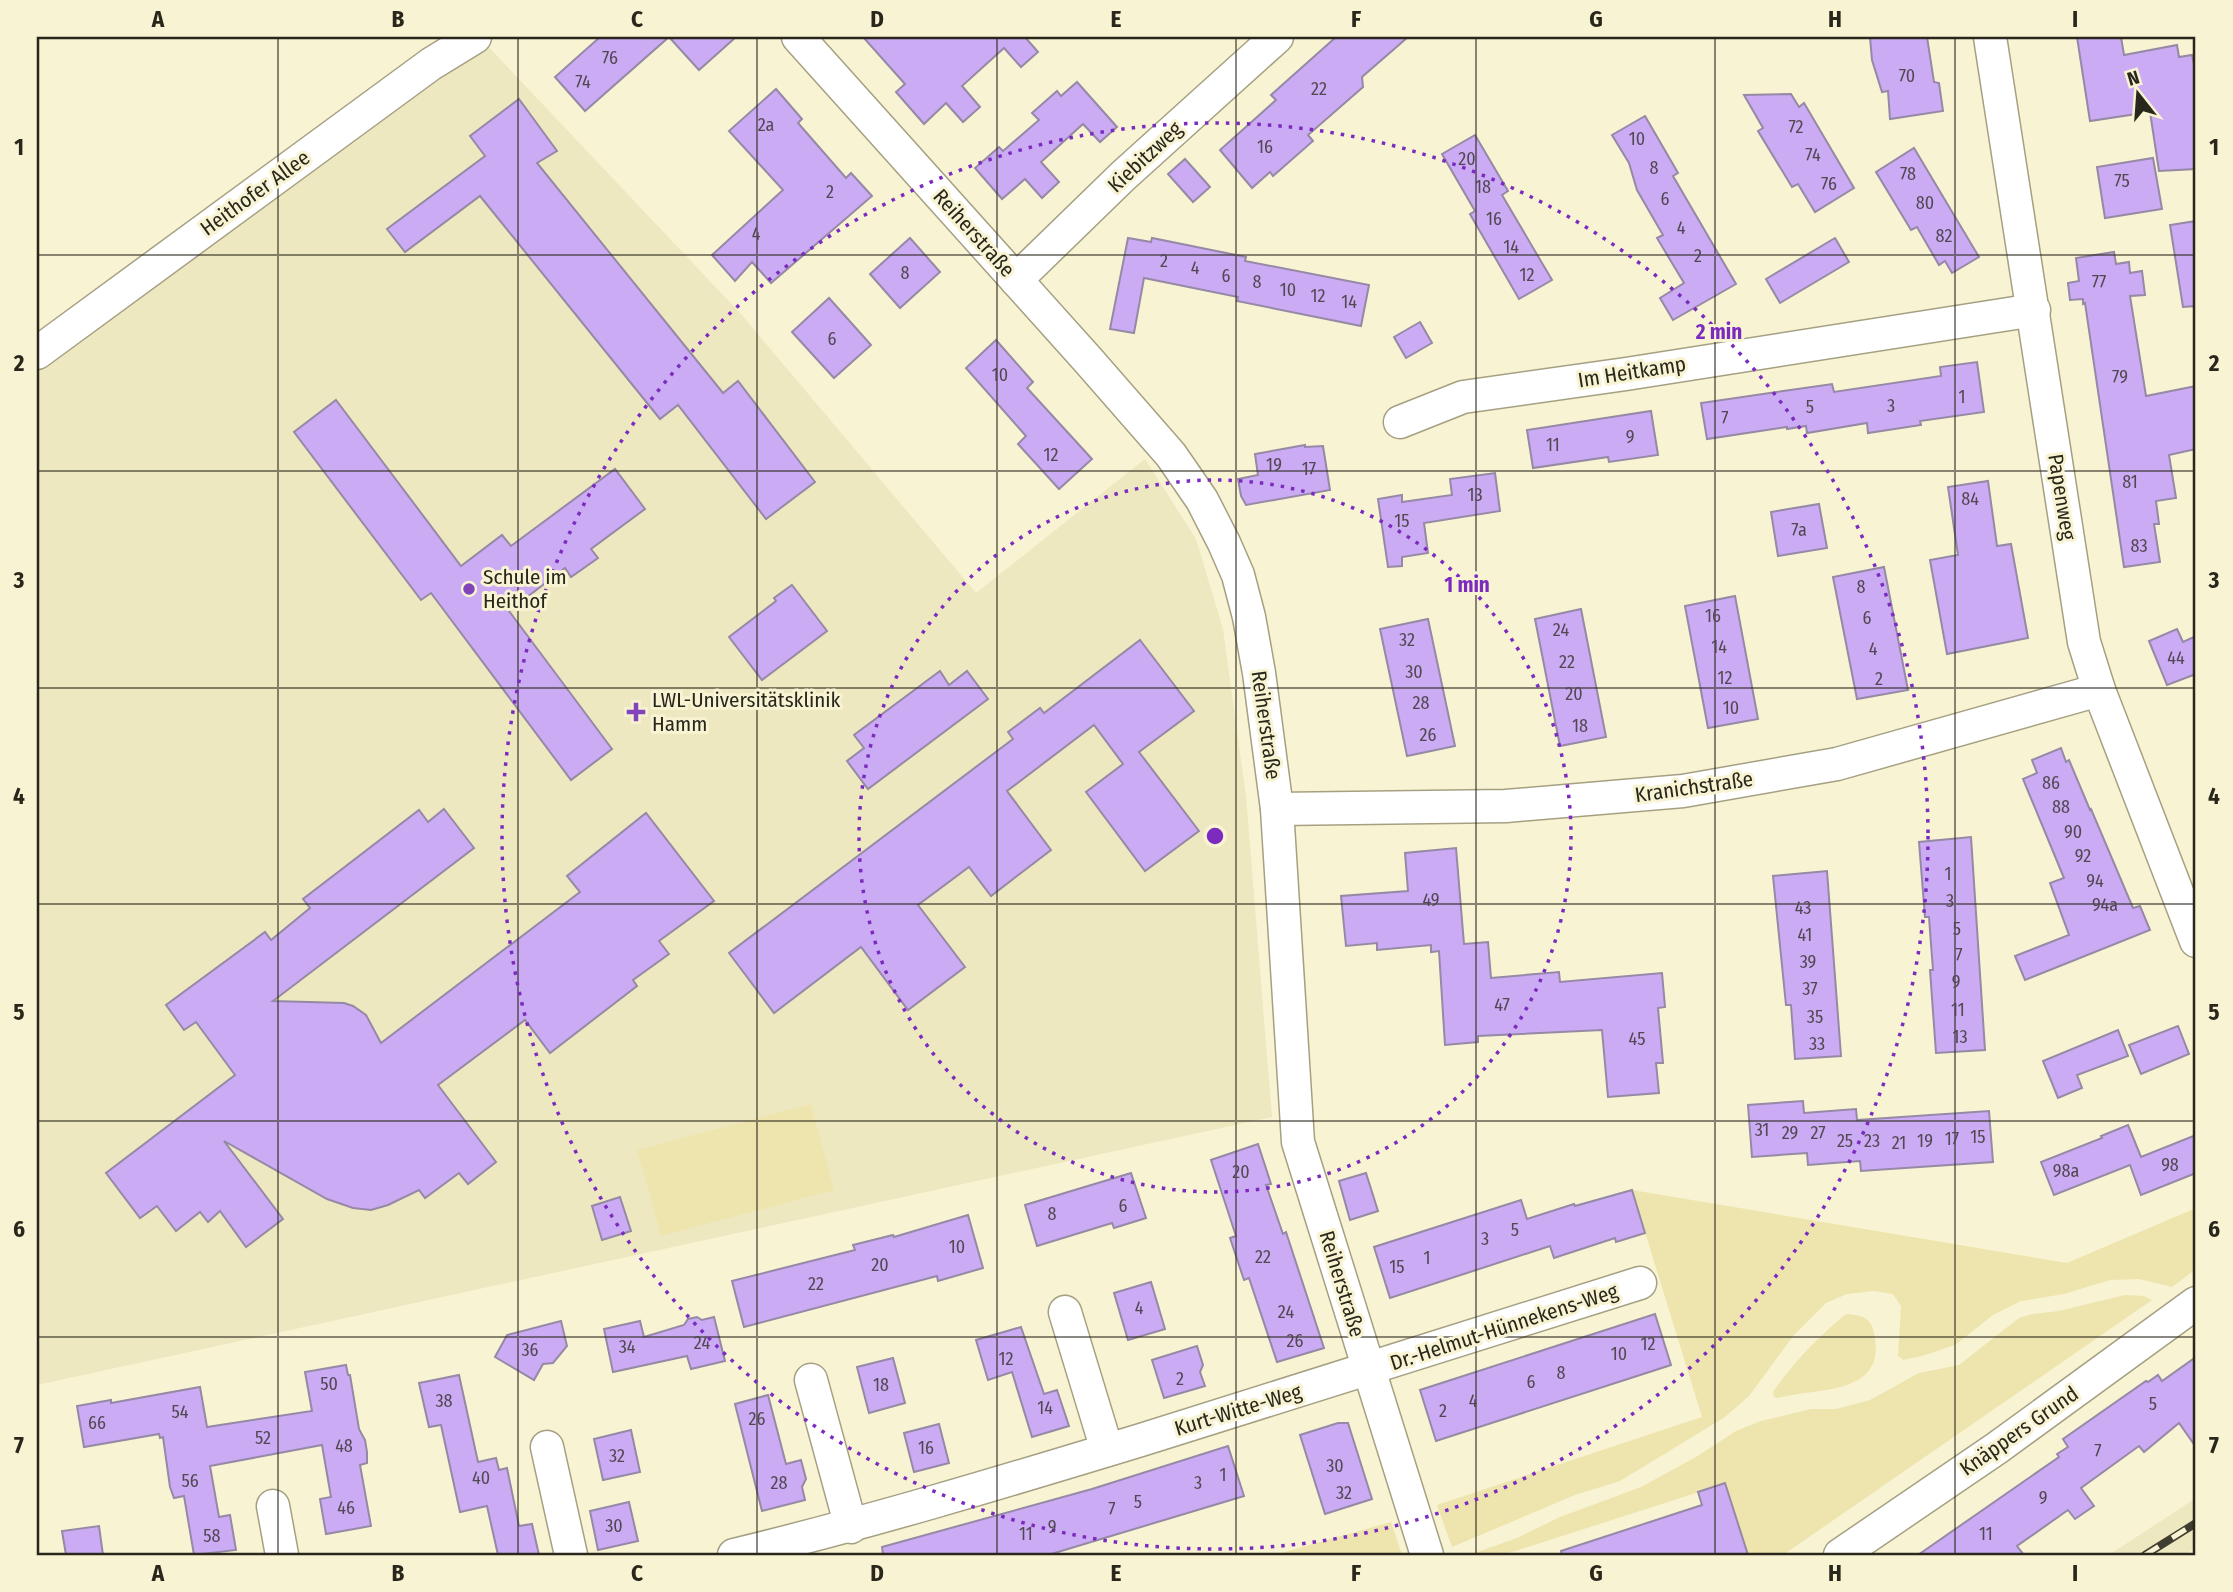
<svg xmlns="http://www.w3.org/2000/svg" width="2233" height="1592" font-family="'Fira Sans Condensed',sans-serif">
  <style>
    .built { fill: #eee8c1 }
    .green { fill: #ede4ae }
    .building { fill: #ccabf5; stroke: #9589a5; stroke-width: 2 }
    .lines { fill: none; stroke-linecap: round; stroke-linejoin: round }
    .street-casing { stroke: #a5a082; stroke-width: 35 }
    .street { stroke: #fff; stroke-width: 32 }
    .rail-casing { stroke: #403e30; stroke-width: 8 }
    .rail { stroke: #f8f3d3; stroke-width: 5; stroke-dasharray: 16; stroke-linecap: butt }
    .grid { fill: none; stroke: #29271b; stroke-width: 2; stroke-opacity: 0.55 }
    .ring { fill: none; stroke: #7b2cbf; stroke-width: 3.5; stroke-dasharray: 3.5 7 }
    .poi-dot { fill: #8144ba; stroke: #f8f3d3; stroke-width: 2.5 }
    .labels { text-anchor: middle; stroke-width: 6; stroke-linejoin: round; paint-order: stroke }
    .number-label { font-size: 18px; fill: #524852 }
    .street-label { font-size: 21px; fill: #29271b; stroke: #f8f3d3 }
    .poi-label { font-size: 21px; fill: #29271b; stroke: #f8f3d3; text-anchor: start }
    .centre { fill: #7b2cbf; stroke: #f8f3d3; stroke-width: 3.5 }
    .ring-label { font-size: 21px; text-anchor: middle; font-weight: bold; fill: #7b2cbf; stroke: #f8f3d3; stroke-width: 6; stroke-linejoin: round; paint-order: stroke }
    .neatline { fill: none; stroke: #29271b; stroke-width: 2.5 }
    .grid-label { font-size: 23px; text-anchor: middle; font-weight: bold; fill: #29271b }
  </style>
  <rect width="100%" height="100%" fill="#f8f3d3"/>
  <g class="built">
    <polygon points="483,41 741,314 976,593 1145,459 1196,539 1223,629 1246,796 1272,1117 37,1385 37,368"/>
    <polygon points="2196,1498 2196,1548 2184,1555 2109,1555"/>
  </g>
  <g class="green">
    <polygon points="811,1104 834,1190 661,1236 637,1150"/>
    <polygon points="1632,1190 2067,1263 2196,1208 2196,1269 2172,1287 2139,1279 2110,1280 2064,1294 2021,1301 1993,1315 1955,1345 1922,1356 1903,1360 1898,1356 1901,1306 1893,1294 1874,1291 1847,1294 1826,1303 1794,1335 1749,1396 1725,1417 1620,1481 1575,1495 1452,1547 1437,1505 1702,1417"/>
    <polygon points="2125,1295 2144,1296 2152,1300 1783,1555 1748,1555 1724,1484 1503,1555 1469,1555 1517,1538 1560,1517 1641,1487 1696,1457 1736,1431 1761,1421 1811,1409 1836,1409 1870,1400 1919,1373 1959,1365 2019,1318 2033,1314 2059,1311"/>
    <path d="M1846,1314c15,1 25,3 28,19 14,64 -59,54 -96,65l-4,-1 -1,-5c21,-30 45,-55 73,-78z"/>
    <polygon points="1391,1522 1402,1555 1274,1555"/>
  </g>
  <g class="building">
    <polygon points="600,37 736,37 699,70 669,37 585,111 555,77"/>
    <polygon points="863,37 1025,37 1038,52 1021,67 1004,48 962,86 980,107 963,122 946,103 924,124 896,92 905,84"/>
    <polygon points="1336,37 1408,37 1362,77 1363,87 1308,135 1313,141 1273,176 1270,172 1252,188 1220,150 1276,100 1271,95"/>
    <polygon points="1870,37 1927,37 1934,82 1939,83 1943,111 1890,119 1888,91 1882,92 1872,60"/>
    <polygon points="2077,37 2121,37 2124,55 2177,45 2179,57 2192,55 2196,73 2196,169 2159,171 2150,112 2090,121"/>
    <polygon points="1077,82 1117,127 1100,142 1083,124 1041,162 1059,182 1042,198 1025,179 1002,199 975,168 999,147 1003,151 1039,120 1032,113 1057,91 1061,96"/>
    <polygon points="776,89 802,119 798,123 846,178 851,173 872,196 771,283 752,262 735,281 712,255 783,190 729,131"/>
    <polygon points="1791,94 1799,107 1804,103 1854,188 1815,212 1798,184 1792,187 1758,131 1763,128 1744,95"/>
    <polygon points="519,99 557,151 537,163 723,393 738,381 815,482 766,519 678,405 660,419 480,196 405,252 387,229 485,156 470,136"/>
    <polygon points="1645,116 1678,173 1673,176 1736,284 1673,320 1660,298 1684,283 1657,238 1663,235 1637,190 1629,163 1612,135"/>
    <polygon points="1475,135 1508,191 1502,195 1552,280 1519,299 1470,214 1475,211 1442,154"/>
    <polygon points="1914,148 1979,257 1952,273 1945,261 1939,265 1917,227 1911,230 1876,172"/>
    <polygon points="2153,158 2162,209 2105,218 2097,167"/>
    <polygon points="1185,159 1210,187 1193,202 1168,174"/>
    <polygon points="2196,221 2196,306 2183,307 2170,225"/>
    <polygon points="910,238 940,272 900,308 870,274"/>
    <polygon points="1128,238 1151,242 1152,238 1246,257 1245,261 1369,285 1361,326 1237,301 1238,297 1144,278 1134,333 1110,329"/>
    <polygon points="1835,238 1849,262 1780,303 1766,279"/>
    <polygon points="2114,252 2116,264 2129,262 2130,273 2142,271 2145,295 2130,296 2146,396 2196,386 2196,449 2169,455 2176,498 2156,501 2159,524 2154,524 2160,562 2124,567 2085,303 2083,304 2083,299 2070,300 2068,283 2079,281 2076,258"/>
    <polygon points="829,298 871,345 834,378 792,332"/>
    <polygon points="1420,322 1432,343 1406,358 1394,337"/>
    <polygon points="996,340 1033,382 1027,388 1092,459 1059,489 1018,444 1026,436 966,368"/>
    <polygon points="1977,362 1984,412 1920,421 1921,425 1868,433 1867,423 1807,433 1806,426 1787,429 1787,427 1707,439 1701,403 1832,384 1834,392 1941,376 1940,367"/>
    <polygon points="336,400 461,566 502,535 511,546 615,469 645,509 591,549 598,558 571,577 565,568 509,611 612,749 571,780 431,593 421,600 294,432"/>
    <polygon points="1651,411 1658,455 1609,462 1608,457 1533,468 1527,430"/>
    <polygon points="1305,445 1305,447 1323,446 1330,490 1246,505 1241,496 1238,479 1258,475 1255,454"/>
    <polygon points="1495,473 1500,511 1424,523 1428,553 1402,557 1402,566 1388,567 1378,499 1402,495 1402,502 1452,495 1450,479"/>
    <polygon points="1988,481 1997,546 2011,544 2028,638 1947,654 1930,560 1958,555 1948,487"/>
    <polygon points="1819,504 1827,548 1778,556 1771,512"/>
    <polygon points="1884,567 1908,690 1857,699 1833,577"/>
    <polygon points="792,585 827,631 762,680 729,637 776,601 774,598"/>
    <polygon points="1735,596 1758,719 1708,728 1685,606"/>
    <polygon points="1581,609 1606,737 1560,746 1535,619"/>
    <polygon points="1428,619 1455,746 1407,756 1380,629"/>
    <polygon points="2177,629 2183,642 2196,636 2196,674 2167,685 2149,641"/>
    <polygon points="1140,640 1194,711 1139,752 1199,831 1145,871 1086,792 1123,764 1094,725 1007,791 1051,850 991,896 969,867 918,905 965,967 908,1010 861,947 774,1013 729,953 1013,739 1008,732 1040,708 1044,713"/>
    <polygon points="940,671 949,685 967,671 988,699 868,789 847,761 864,748 854,735"/>
    <polygon points="2061,748 2066,762 2069,760 2090,810 2091,809 2133,908 2140,906 2150,930 2025,980 2015,956 2069,935 2050,883 2064,878 2023,779 2037,773 2032,760"/>
    <polygon points="444,809 474,848 273,1001 344,1003 353,1006 366,1015 381,1043 580,892 567,876 646,813 714,901 659,941 669,954 633,980 637,986 550,1053 525,1020 438,1085 496,1162 468,1184 459,1173 425,1198 419,1190 388,1205 371,1210 353,1208 327,1199 224,1141 283,1219 246,1247 220,1211 208,1222 200,1212 176,1231 157,1206 140,1218 106,1173 235,1075 196,1022 184,1030 166,1005 265,932 271,940 310,908 303,899 419,810 428,822"/>
    <polygon points="1971,837 1985,1050 1936,1053 1930,970 1933,970 1931,944 1929,917 1925,917 1919,842"/>
    <polygon points="1456,848 1464,944 1488,942 1491,978 1559,972 1560,982 1662,973 1665,1007 1658,1008 1663,1063 1656,1063 1659,1093 1608,1097 1602,1030 1478,1036 1478,1042 1445,1045 1439,951 1431,952 1431,945 1377,950 1377,943 1346,946 1341,896 1408,891 1405,853"/>
    <polygon points="1827,871 1841,1056 1795,1059 1791,1005 1786,1005 1773,876"/>
    <polygon points="2178,1026 2189,1054 2141,1074 2129,1045"/>
    <polygon points="2118,1030 2128,1056 2077,1075 2082,1088 2058,1098 2043,1061"/>
    <polygon points="1803,1101 1804,1113 1856,1109 1857,1120 1989,1111 1993,1162 1861,1171 1860,1161 1808,1165 1807,1153 1752,1157 1748,1105"/>
    <polygon points="2128,1125 2141,1157 2196,1135 2196,1173 2141,1195 2130,1165 2054,1195 2041,1162 2102,1138 2101,1136"/>
    <polygon points="1258,1144 1271,1184 1266,1185 1283,1234 1286,1232 1324,1348 1277,1362 1249,1278 1244,1280 1230,1238 1236,1236 1211,1160"/>
    <polygon points="1131,1173 1146,1218 1114,1228 1112,1223 1037,1246 1025,1205"/>
    <polygon points="1366,1173 1378,1211 1350,1220 1339,1181"/>
    <polygon points="1632,1190 1645,1233 1616,1242 1615,1238 1554,1258 1550,1246 1390,1298 1374,1247 1521,1200 1527,1219 1574,1204 1575,1206"/>
    <polygon points="620,1197 631,1231 602,1240 592,1206"/>
    <polygon points="968,1215 983,1268 938,1281 937,1276 744,1327 732,1281 855,1250 853,1245 893,1235 894,1237"/>
    <polygon points="1151,1282 1165,1329 1128,1340 1114,1293"/>
    <polygon points="1655,1314 1671,1365 1436,1441 1420,1390"/>
    <polygon points="697,1317 702,1320 714,1317 725,1361 691,1369 687,1356 613,1372 604,1329 640,1321 644,1337 684,1325 688,1319"/>
    <polygon points="561,1321 567,1346 553,1363 543,1364 534,1380 495,1357 507,1335"/>
    <polygon points="1021,1327 1044,1394 1057,1390 1069,1426 1032,1437 1012,1372 988,1380 976,1340"/>
    <polygon points="1197,1346 1203,1365 1200,1372 1205,1386 1164,1398 1152,1360"/>
    <polygon points="2196,1357 2196,1447 2179,1423 2144,1452 2139,1446 2081,1488 2094,1506 2075,1519 2068,1510 2017,1546 2024,1555 1918,1555 2059,1457 2057,1454 2068,1447 2063,1439 2146,1381 2148,1382 2158,1375 2162,1381"/>
    <polygon points="893,1358 905,1403 869,1413 857,1367"/>
    <polygon points="346,1365 348,1375 350,1375 359,1429 365,1440 367,1452 367,1463 360,1465 371,1526 326,1534 320,1499 331,1497 322,1445 210,1466 219,1517 230,1515 236,1550 194,1555 184,1496 174,1498 170,1487 163,1437 160,1438 159,1434 84,1447 77,1406 111,1400 111,1403 200,1387 207,1427 312,1411 305,1372"/>
    <polygon points="459,1375 478,1462 496,1458 499,1470 507,1468 519,1526 532,1524 539,1555 498,1555 487,1506 460,1512 441,1425 429,1427 419,1383"/>
    <polygon points="768,1395 786,1464 801,1460 806,1479 802,1487 805,1500 762,1511 735,1404"/>
    <polygon points="1338,1423 1348,1423 1372,1499 1325,1514 1300,1435"/>
    <polygon points="939,1424 949,1463 914,1472 904,1433"/>
    <polygon points="631,1430 640,1472 603,1480 594,1439"/>
    <polygon points="1228,1446 1244,1496 1048,1555 883,1555 882,1547 1092,1489"/>
    <polygon points="1725,1483 1748,1555 1562,1555 1561,1551 1702,1505 1698,1492"/>
    <polygon points="629,1502 638,1541 598,1550 590,1511"/>
    <polygon points="99,1526 103,1555 66,1555 62,1531"/>
  </g>
  <g class="lines">
    <defs>
      <g id="street">
        <polyline points="798,37 1088,360 1171,455 1202,500 1224,543 1238,575 1249,617 1259,673 1277,809 1298,1142 1427,1555"/>
        <polyline points="1990,37 2084,642 2099,690 2196,941"/>
        <polyline points="1016,280 1123,176 1277,37"/>
        <polyline points="37,353 431,64 475,37"/>
        <polyline points="1400,422 1463,397 1626,374 2034,310"/>
        <polyline points="1277,809 1506,806 1683,791 1837,764 2099,690"/>
        <polyline points="1065,1312 1107,1450"/>
        <polyline points="811,1380 851,1527"/>
        <polyline points="547,1447 571,1555"/>
        <polyline points="273,1506 282,1555"/>
        <path d="M734,1555c137,-33 272,-74 407,-115 167,-51 333,-104 499,-157"/>
        <polyline points="1840,1555 1997,1448 2196,1303"/>
      </g>
    </defs>
    <use href="#street" class="street-casing"/>
    <use href="#street" class="street"/>
    <defs>
      <polyline id="rail" points="2145,1555 2196,1523"/>
    </defs>
    <use href="#rail" class="rail-casing"/>
    <use href="#rail" class="rail"/>
  </g>
  <path class="grid" d="M278,37v1518M518,37v1518M757,37v1518M997,37v1518M1236,37v1518M1476,37v1518M1715,37v1518M1955,37v1518M37,255h2159M37,471h2159M37,688h2159M37,904h2159M37,1121h2159M37,1337h2159"/>
  <g class="ring">
    <circle cx="1215" cy="836" r="356"/>
    <circle cx="1215" cy="836" r="713"/>
  </g>
  <g class="poi-dot">
    <circle cx="469" cy="589" r="7"/>
    <path d="M632.5 701.5h7v7h7v7h-7v7h-7v-7h-7v-7h7z"/>
  </g>
  <g class="labels">
    <g class="number-label">
      <text x="610" y="64">76</text>
      <text x="1907" y="82">70</text>
      <text x="583" y="88">74</text>
      <text x="1319" y="95">22</text>
      <text x="766" y="131">2a</text>
      <text x="1796" y="133">72</text>
      <text x="1637" y="145">10</text>
      <text x="1265" y="153">16</text>
      <text x="1813" y="161">74</text>
      <text x="1467" y="165">20</text>
      <text x="1654" y="174">8</text>
      <text x="1908" y="180">78</text>
      <text x="2122" y="187">75</text>
      <text x="1829" y="190">76</text>
      <text x="1483" y="193">18</text>
      <text x="830" y="198">2</text>
      <text x="1665" y="205">6</text>
      <text x="1925" y="209">80</text>
      <text x="1494" y="225">16</text>
      <text x="1681" y="234">4</text>
      <text x="756" y="240">4</text>
      <text x="1944" y="242">82</text>
      <text x="1511" y="253">14</text>
      <text x="1698" y="262">2</text>
      <text x="1164" y="267">2</text>
      <text x="1195" y="274">4</text>
      <text x="905" y="279">8</text>
      <text x="1527" y="281">12</text>
      <text x="1226" y="282">6</text>
      <text x="1257" y="288">8</text>
      <text x="2099" y="288">77</text>
      <text x="1288" y="296">10</text>
      <text x="1318" y="302">12</text>
      <text x="1349" y="308">14</text>
      <text x="832" y="345">6</text>
      <text x="1000" y="381">10</text>
      <text x="2120" y="383">79</text>
      <text x="1962" y="403">1</text>
      <text x="1891" y="412">3</text>
      <text x="1810" y="413">5</text>
      <text x="1725" y="424">7</text>
      <text x="1630" y="443">9</text>
      <text x="1553" y="451">11</text>
      <text x="1051" y="461">12</text>
      <text x="1274" y="471">19</text>
      <text x="1309" y="475">17</text>
      <text x="2130" y="488">81</text>
      <text x="1475" y="501">13</text>
      <text x="1970" y="505">84</text>
      <text x="1402" y="527">15</text>
      <text x="1799" y="536">7a</text>
      <text x="2139" y="552">83</text>
      <text x="1861" y="593">8</text>
      <text x="1713" y="622">16</text>
      <text x="1867" y="624">6</text>
      <text x="1561" y="636">24</text>
      <text x="1407" y="646">32</text>
      <text x="1719" y="653">14</text>
      <text x="1873" y="655">4</text>
      <text x="2176" y="664">44</text>
      <text x="1567" y="668">22</text>
      <text x="1414" y="678">30</text>
      <text x="1725" y="684">12</text>
      <text x="1879" y="685">2</text>
      <text x="1574" y="700">20</text>
      <text x="1421" y="709">28</text>
      <text x="1731" y="714">10</text>
      <text x="1580" y="732">18</text>
      <text x="1428" y="741">26</text>
      <text x="2051" y="789">86</text>
      <text x="2061" y="813">88</text>
      <text x="2073" y="838">90</text>
      <text x="2083" y="862">92</text>
      <text x="1948" y="880">1</text>
      <text x="2095" y="887">94</text>
      <text x="1431" y="906">49</text>
      <text x="1950" y="907">3</text>
      <text x="2105" y="911">94a</text>
      <text x="1803" y="914">43</text>
      <text x="1957" y="935">5</text>
      <text x="1805" y="941">41</text>
      <text x="1959" y="961">7</text>
      <text x="1808" y="968">39</text>
      <text x="1956" y="988">9</text>
      <text x="1810" y="995">37</text>
      <text x="1502" y="1011">47</text>
      <text x="1958" y="1016">11</text>
      <text x="1815" y="1023">35</text>
      <text x="1960" y="1043">13</text>
      <text x="1637" y="1045">45</text>
      <text x="1817" y="1050">33</text>
      <text x="1762" y="1136">31</text>
      <text x="1790" y="1139">29</text>
      <text x="1818" y="1139">27</text>
      <text x="1978" y="1143">15</text>
      <text x="1952" y="1145">17</text>
      <text x="1845" y="1147">25</text>
      <text x="1872" y="1147">23</text>
      <text x="1925" y="1147">19</text>
      <text x="1899" y="1149">21</text>
      <text x="2170" y="1171">98</text>
      <text x="2066" y="1177">98a</text>
      <text x="1241" y="1178">20</text>
      <text x="1123" y="1212">6</text>
      <text x="1052" y="1220">8</text>
      <text x="1515" y="1236">5</text>
      <text x="1485" y="1245">3</text>
      <text x="957" y="1253">10</text>
      <text x="1263" y="1263">22</text>
      <text x="1427" y="1264">1</text>
      <text x="880" y="1271">20</text>
      <text x="1397" y="1273">15</text>
      <text x="816" y="1290">22</text>
      <text x="1139" y="1314">4</text>
      <text x="1286" y="1318">24</text>
      <text x="1295" y="1347">26</text>
      <text x="702" y="1349">24</text>
      <text x="1648" y="1350">12</text>
      <text x="627" y="1353">34</text>
      <text x="530" y="1356">36</text>
      <text x="1619" y="1360">10</text>
      <text x="1006" y="1365">12</text>
      <text x="1561" y="1379">8</text>
      <text x="1180" y="1385">2</text>
      <text x="1531" y="1388">6</text>
      <text x="329" y="1390">50</text>
      <text x="881" y="1391">18</text>
      <text x="444" y="1407">38</text>
      <text x="1473" y="1407">4</text>
      <text x="2153" y="1410">5</text>
      <text x="1045" y="1414">14</text>
      <text x="1443" y="1417">2</text>
      <text x="180" y="1418">54</text>
      <text x="757" y="1425">26</text>
      <text x="97" y="1429">66</text>
      <text x="263" y="1444">52</text>
      <text x="344" y="1452">48</text>
      <text x="926" y="1454">16</text>
      <text x="2098" y="1457">7</text>
      <text x="617" y="1462">32</text>
      <text x="1335" y="1472">30</text>
      <text x="1223" y="1481">1</text>
      <text x="481" y="1484">40</text>
      <text x="190" y="1487">56</text>
      <text x="779" y="1489">28</text>
      <text x="1198" y="1489">3</text>
      <text x="1344" y="1499">32</text>
      <text x="2043" y="1504">9</text>
      <text x="1138" y="1508">5</text>
      <text x="346" y="1514">46</text>
      <text x="1112" y="1515">7</text>
      <text x="614" y="1532">30</text>
      <text x="1052" y="1533">9</text>
      <text x="1026" y="1540">11</text>
      <text x="1986" y="1540">11</text>
      <text x="212" y="1542">58</text>
    </g>
    <g class="street-label">
      <text transform="translate(1145 157) rotate(-43)" y="7">Kiebitzweg</text>
      <text transform="translate(255 193) rotate(-36)" y="7">Heithofer Allee</text>
      <text transform="translate(974 233) rotate(48)" y="7">Reiherstraße</text>
      <text transform="translate(1632 372) rotate(-9)" y="7">Im Heitkamp</text>
      <text transform="translate(2062 497) rotate(81)" y="7">Papenweg</text>
      <text transform="translate(1266 725) rotate(82)" y="7">Reiherstraße</text>
      <text transform="translate(1694 787) rotate(-8)" y="7">Kranichstraße</text>
      <text transform="translate(1342 1284) rotate(73)" y="7">Reiherstraße</text>
      <text transform="translate(1504 1327) rotate(-18)" y="7">Dr.-Helmut-Hünnekens-Weg</text>
      <text transform="translate(1238 1410) rotate(-17)" y="7">Kurt-Witte-Weg</text>
      <text transform="translate(2019 1431) rotate(-35)" y="7">Knäppers Grund</text>
    </g>
    <g class="poi-label">
      <text x="483" y="584">Schule im<tspan x="483" dy="24">Heithof</tspan></text>
      <text x="652" y="707">LWL-Universitätsklinik<tspan x="652" dy="24">Hamm</tspan></text>
    </g>
  </g>
  <circle cx="1215" cy="836" r="10" class="centre"/>
  <g class="ring-label">
    <text x="1719" y="339">2 min</text>
    <text x="1467" y="592">1 min</text>
  </g>
  <rect width="2233" height="1592" fill="none" stroke="#f8f3d3" stroke-width="77"/>
  <g transform="translate(2138 94) rotate(343)" stroke="#f8f3d3" stroke-width="5" paint-order="stroke">
  <path d="M0-5L12 26L0 18L-12 26Z" fill="#29271b"/>
  <text y="-10" font-size="19" font-weight="bold" text-anchor="middle" fill="#29271b">N</text>
  </g>
  <rect x="38" y="38" width="2156" height="1516" class="neatline"/>
  <g class="grid-label">
    <text x="158" y="27">A</text>
    <text x="398" y="27">B</text>
    <text x="637" y="27">C</text>
    <text x="877" y="27">D</text>
    <text x="1116" y="27">E</text>
    <text x="1356" y="27">F</text>
    <text x="1596" y="27">G</text>
    <text x="1835" y="27">H</text>
    <text x="2075" y="27">I</text>
    <text x="19" y="155">1</text>
    <text x="2214" y="155">1</text>
    <text x="19" y="371">2</text>
    <text x="2214" y="371">2</text>
    <text x="19" y="588">3</text>
    <text x="2214" y="588">3</text>
    <text x="19" y="804">4</text>
    <text x="2214" y="804">4</text>
    <text x="19" y="1020">5</text>
    <text x="2214" y="1020">5</text>
    <text x="19" y="1237">6</text>
    <text x="2214" y="1237">6</text>
    <text x="19" y="1453">7</text>
    <text x="2214" y="1453">7</text>
    <text x="158" y="1581">A</text>
    <text x="398" y="1581">B</text>
    <text x="637" y="1581">C</text>
    <text x="877" y="1581">D</text>
    <text x="1116" y="1581">E</text>
    <text x="1356" y="1581">F</text>
    <text x="1596" y="1581">G</text>
    <text x="1835" y="1581">H</text>
    <text x="2075" y="1581">I</text>
  </g>
</svg>
